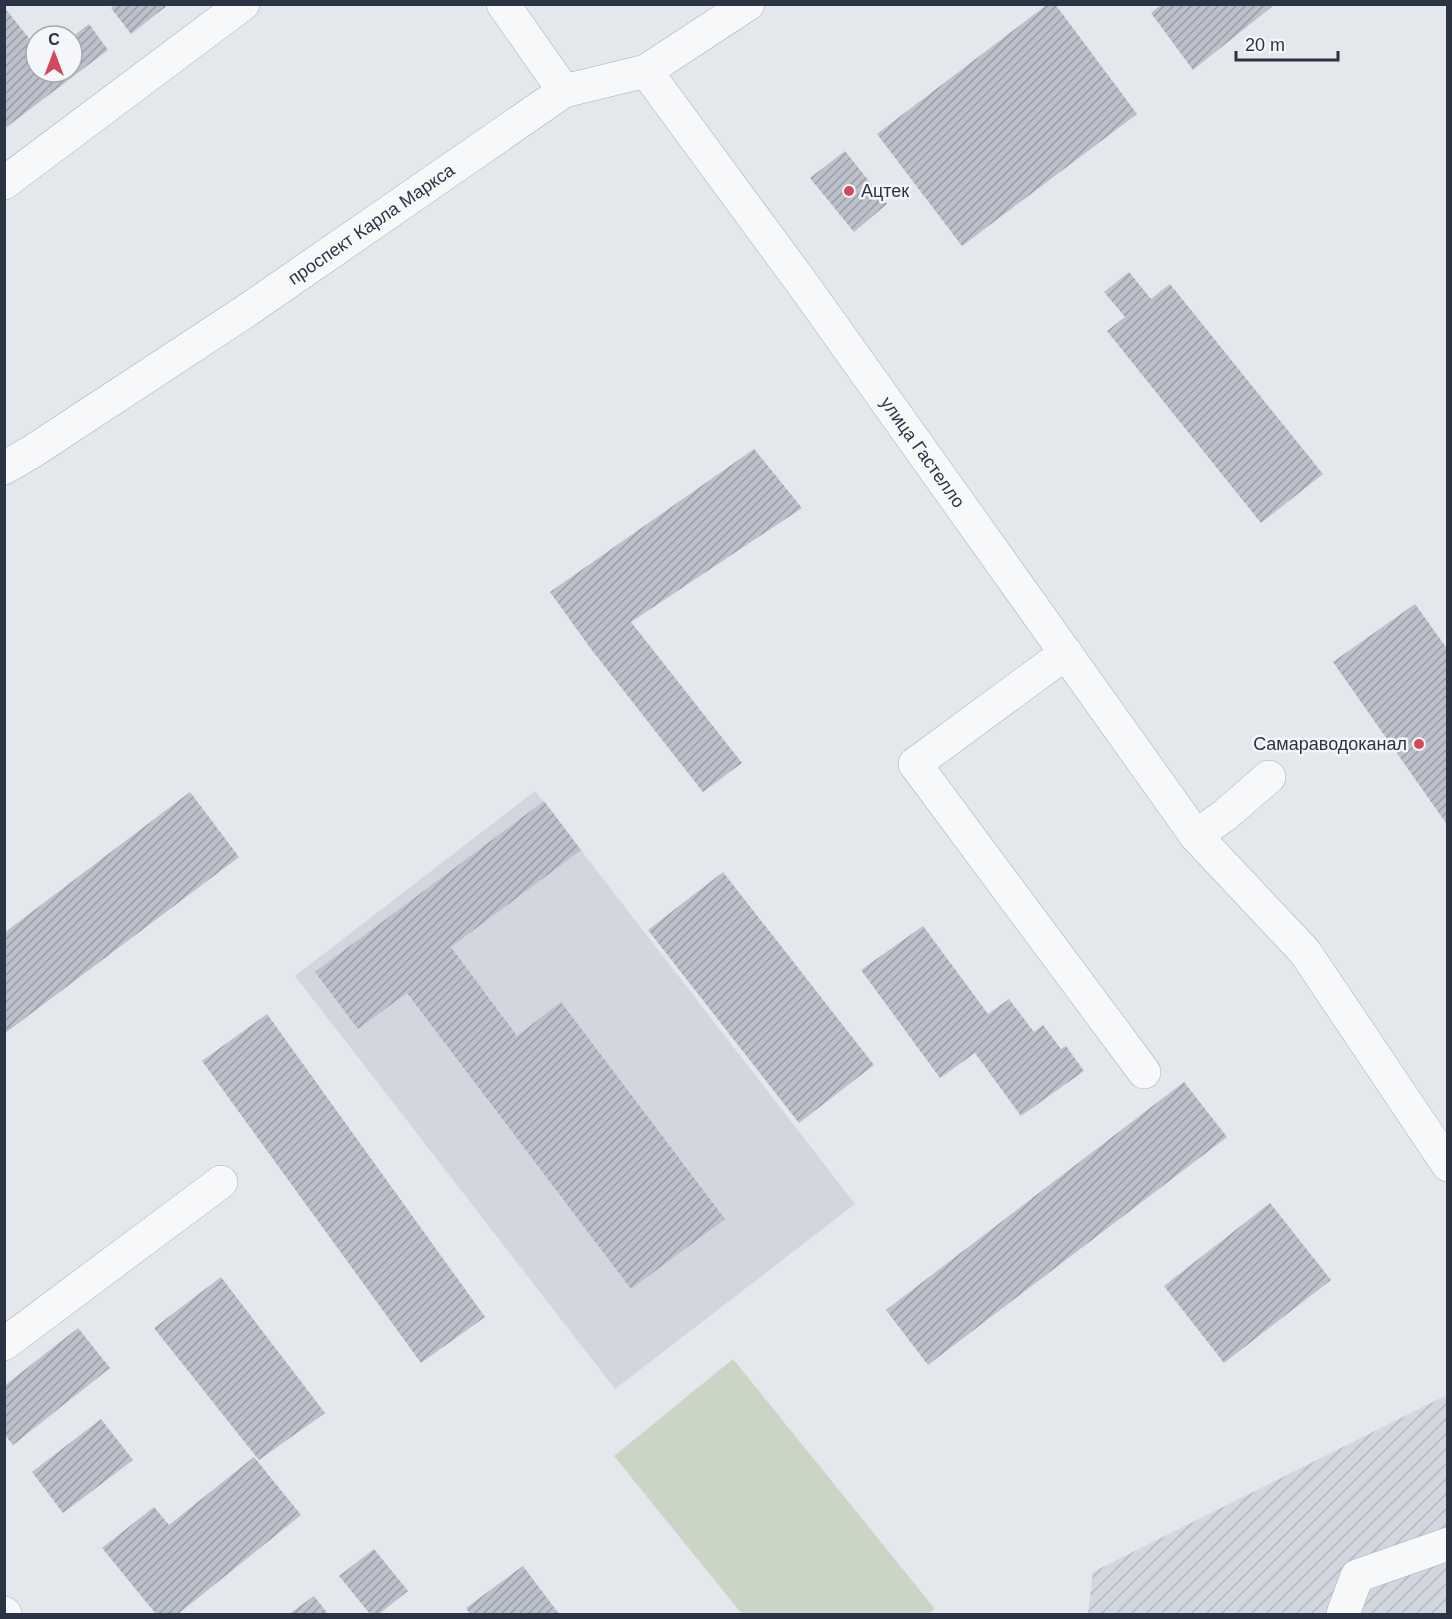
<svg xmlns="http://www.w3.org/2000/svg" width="1452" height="1619" font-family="Helvetica,sans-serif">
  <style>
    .built { fill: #d2d6de }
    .industrial { fill: url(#industrial-furrows) }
    .green { fill: #c9d6c5 }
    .building { fill: url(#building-hatch) }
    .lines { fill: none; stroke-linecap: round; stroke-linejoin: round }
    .minor-casing { stroke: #a9aeb7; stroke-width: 34 }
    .minor { stroke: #f7f8fa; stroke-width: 33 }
    .poi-dot { fill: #d1495b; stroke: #f4f6f9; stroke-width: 2 }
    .labels { text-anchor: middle; stroke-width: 5; stroke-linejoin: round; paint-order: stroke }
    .poi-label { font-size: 18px; fill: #2b3445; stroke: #f4f6f9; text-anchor: start }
    .street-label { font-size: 18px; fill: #2b3445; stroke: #f4f6f9 }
  </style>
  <defs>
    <pattern id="industrial-furrows" width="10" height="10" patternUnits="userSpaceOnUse" patternTransform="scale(1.5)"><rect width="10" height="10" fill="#d2d6de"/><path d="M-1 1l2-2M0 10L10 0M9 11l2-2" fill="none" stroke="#b4b8c0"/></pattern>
    <pattern id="building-hatch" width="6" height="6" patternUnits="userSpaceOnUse" patternTransform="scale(1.5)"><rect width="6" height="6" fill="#bbc0ca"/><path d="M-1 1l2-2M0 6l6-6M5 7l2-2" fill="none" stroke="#989da6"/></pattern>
  </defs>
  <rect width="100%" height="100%" fill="#e4e7ec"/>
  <polygon class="built" points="535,791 855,1204 615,1389 295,976"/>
  <polygon class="industrial" points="1447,1395 1447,1614 1088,1614 1093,1572"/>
  <polygon class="green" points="733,1359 935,1609 928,1614 742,1614 614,1456"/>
  <g class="building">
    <polygon points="116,4 169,4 131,34 111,8"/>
    <polygon points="1048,4 1055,4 1137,114 962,246 877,134"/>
    <polygon points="1162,4 1275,4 1193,70 1151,13"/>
    <polygon points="4,7 36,47 36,72 72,72 72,37 89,24 108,50 4,129"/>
    <polygon points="845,151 887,204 854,232 810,178"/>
    <polygon points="1129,272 1151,299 1170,284 1323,474 1261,523 1107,331 1125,317 1104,292"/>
    <polygon points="754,449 802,508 631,622 742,763 703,792 591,649 550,592"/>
    <polygon points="1415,604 1448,650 1448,826 1333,662"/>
    <polygon points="190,792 239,857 4,1034 4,933"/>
    <polygon points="544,801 581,850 451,947 517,1036 561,1002 725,1219 631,1289 407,993 358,1029 315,972"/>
    <polygon points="723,872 874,1065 799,1123 648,930"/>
    <polygon points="923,926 988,1014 1009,999 1034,1032 1043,1025 1061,1049 1066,1046 1084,1071 1021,1116 975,1053 940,1078 861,970"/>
    <polygon points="267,1014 485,1317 421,1363 202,1061"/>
    <polygon points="1184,1082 1227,1137 928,1365 886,1310"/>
    <polygon points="1270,1203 1331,1280 1224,1363 1164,1286"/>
    <polygon points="221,1277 325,1413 259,1460 154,1328"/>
    <polygon points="78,1328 110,1368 13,1445 4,1434 4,1386"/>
    <polygon points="101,1419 133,1460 63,1513 32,1472"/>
    <polygon points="254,1457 301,1515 178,1614 156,1614 102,1548 154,1507 169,1525"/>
    <polygon points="374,1549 408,1591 379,1614 370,1614 339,1576"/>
    <polygon points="523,1566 559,1614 470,1614 466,1608"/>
    <polygon points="314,1596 328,1614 289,1614"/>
  </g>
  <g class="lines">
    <defs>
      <g id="minor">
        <polyline points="503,4 564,91"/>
        <path id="s1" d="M646,71l161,219 389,546 109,116 143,213"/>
        <polyline points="4,183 243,4"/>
        <path id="s2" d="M4,468l29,-17 216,-142 315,-218 82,-20 102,-67"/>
        <polyline points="1066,653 915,764 1144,1072"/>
        <polyline points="1196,836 1225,815 1269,777"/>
        <polyline points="4,1344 221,1182"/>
        <polyline points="4,1613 5,1614"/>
        <polyline points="1343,1614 1357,1576 1448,1544"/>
      </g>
    </defs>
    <use href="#minor" class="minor-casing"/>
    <use href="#minor" class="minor"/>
  </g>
  <g class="poi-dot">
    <circle cx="849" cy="191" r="6"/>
    <circle cx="1419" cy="744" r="6"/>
  </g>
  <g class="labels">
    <g class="poi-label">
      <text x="861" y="197">Ацтек</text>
      <text x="1407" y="750" text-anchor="end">Самараводоканал</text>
    </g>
    <g class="street-label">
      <text dy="6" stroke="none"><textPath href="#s2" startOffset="441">проспект Карла Маркса</textPath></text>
      <text dy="6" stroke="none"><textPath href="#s1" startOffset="471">улица Гастелло</textPath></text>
    </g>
  </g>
  <rect width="1452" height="1619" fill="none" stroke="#2b3445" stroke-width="12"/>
  <g transform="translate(54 54)"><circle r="28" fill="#f4f6f9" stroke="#a4a8b1" stroke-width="1.5"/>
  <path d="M0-4.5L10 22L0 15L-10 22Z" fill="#d1495b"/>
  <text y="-9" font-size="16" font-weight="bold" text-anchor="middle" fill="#2b3445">С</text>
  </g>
  <path d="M1236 51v9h102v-9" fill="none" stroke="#2b3445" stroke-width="3"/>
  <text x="1245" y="51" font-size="18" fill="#2b3445" stroke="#f4f6f9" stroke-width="4.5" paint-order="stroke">20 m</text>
</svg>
